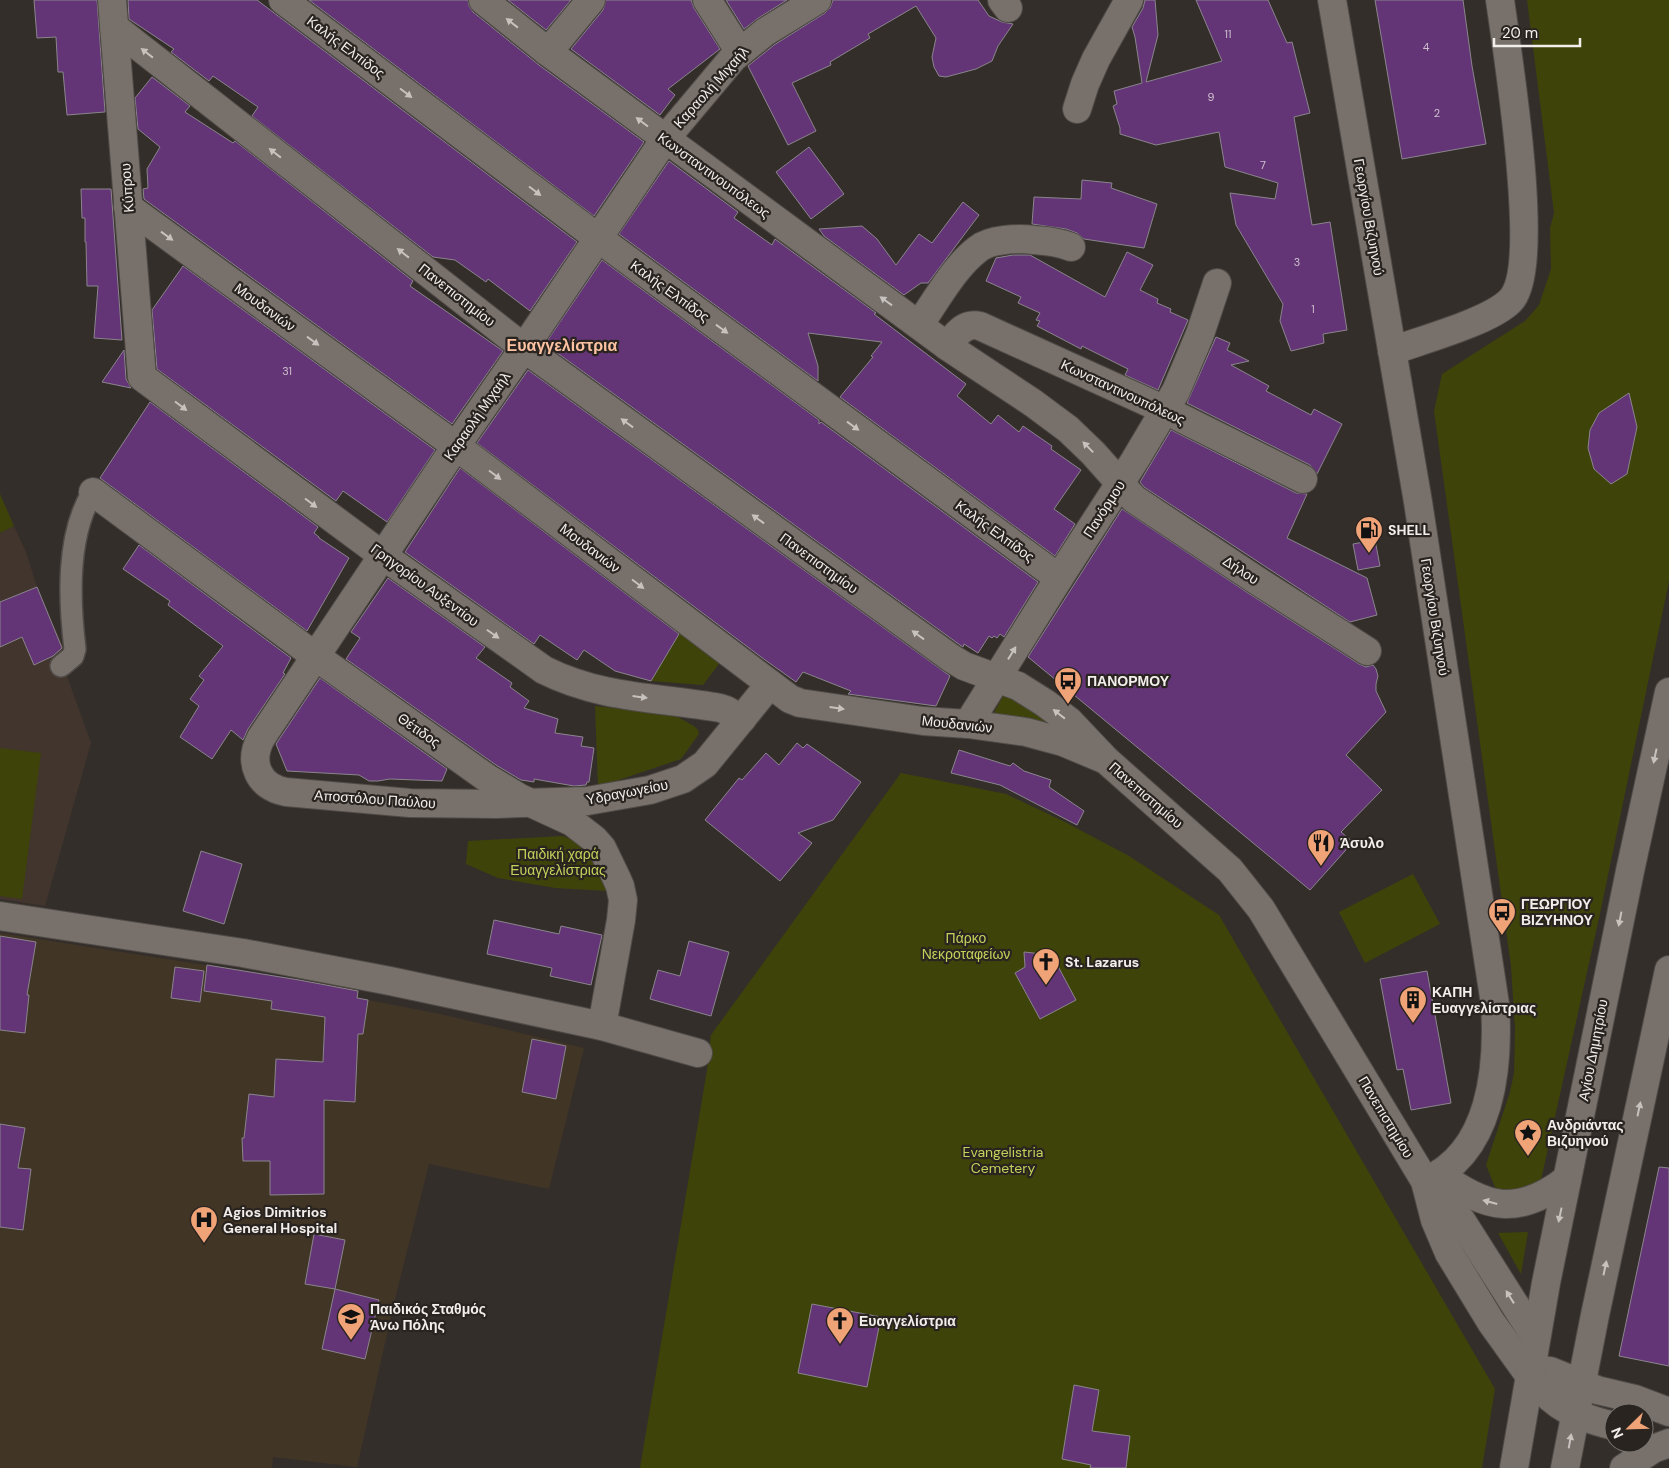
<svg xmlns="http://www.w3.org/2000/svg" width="1669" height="1468" font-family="'DM Sans',sans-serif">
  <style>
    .built { fill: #41352d }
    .medical { fill: #413526 }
    .green { fill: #3e4409 }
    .building { fill: #633576; stroke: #8a858c }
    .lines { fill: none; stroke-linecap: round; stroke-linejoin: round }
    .pedestrian-casing { stroke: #4f4a46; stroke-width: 24 }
    .minor-casing { stroke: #4f4a46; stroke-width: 30 }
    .tertiary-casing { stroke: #4f4a46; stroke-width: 30 }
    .secondary-casing { stroke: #4f4a46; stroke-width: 30 }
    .pedestrian { stroke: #77706b; stroke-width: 21 }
    .minor { stroke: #77706b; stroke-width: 28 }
    .tertiary { stroke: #77706b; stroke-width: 28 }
    .secondary { stroke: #77706b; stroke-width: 28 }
    .oneway { fill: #c7c2be }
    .labels { text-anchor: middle; stroke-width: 4.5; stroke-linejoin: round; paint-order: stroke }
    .number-label { font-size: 11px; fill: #cec0ce }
    .street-label { font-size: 14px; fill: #f2eeeb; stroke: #2a2420 }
    .poi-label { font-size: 14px; font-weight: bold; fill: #f2eeeb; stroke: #2a2420; text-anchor: start }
    .park-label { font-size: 14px; fill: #c3d25b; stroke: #2a2420 }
    .quarter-label { font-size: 16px; font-weight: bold; fill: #fdc3a2; stroke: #2a2420 }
  </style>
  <rect width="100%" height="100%" fill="#342e2a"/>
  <polygon class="built" points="14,526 26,552 37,587 65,651 59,654 91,743 45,906 0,899 0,533"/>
  <polygon class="medical" points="0,933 358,989 358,998 440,1014 584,1048 549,1189 429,1164 395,1299 357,1467 273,1457 272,1468 0,1468"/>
  <g class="green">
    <path d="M1527,0h142v581l-68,328 -60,271c-18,8 -27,17 -46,7l-9,-22 24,-73 4,-19 1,-44 -4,-63 -77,-555 8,-37 83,-53 14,-16 12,-36 -1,-41 4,-15z"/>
    <polygon points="0,494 14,526 0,533"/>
    <polygon points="680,633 721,661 703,685 651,681"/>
    <polygon points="1006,691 1079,740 992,716"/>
    <polygon points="595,706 674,715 694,726 698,730 699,734 681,759 598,787"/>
    <polygon points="0,748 41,753 22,899 0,896"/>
    <polygon points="901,773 1006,794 1063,821 1129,856 1219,915 1495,1389 1482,1468 640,1468 707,1070 711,1035"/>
    <polygon points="563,836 589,847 608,891 555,888 498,878 466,864 468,841"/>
    <polygon points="1413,874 1440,924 1365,963 1339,912"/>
    <polygon points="1528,1232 1521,1274 1498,1233"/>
  </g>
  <g class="building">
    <polygon points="34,0 97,0 105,112 67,115 63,72 58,72 56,37 37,38"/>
    <polygon points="128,0 257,0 577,242 530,311 488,279 486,282 455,260 433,257 252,116 258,107 213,76 209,81 171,52 174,49 129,19"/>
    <polygon points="309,0 468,0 469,6 473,12 539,65 644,142 594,216"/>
    <polygon points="508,0 571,0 546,30"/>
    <polygon points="606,0 691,0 694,8 720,49 668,89 675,95 660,115 571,49 603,10"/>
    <polygon points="726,0 787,0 757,19 744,29"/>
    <polygon points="833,0 978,0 989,16 1002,22 1013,24 998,46 992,61 976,69 946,77 939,76 934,67 932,57 936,38 916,6 868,34 870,38 830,62 831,65 792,83 816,131 788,145 748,66 774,45 825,13 830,8"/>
    <polygon points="1145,0 1155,0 1158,35 1146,82 1222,61 1196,0 1268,0 1287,43 1292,42 1310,113 1294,117 1312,225 1330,222 1347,330 1323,334 1324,343 1291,351 1280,321 1283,304 1236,225 1230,193 1275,199 1278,183 1225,167 1219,132 1156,145 1120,134 1120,128 1113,106 1117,104 1114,91 1142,83 1135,37 1132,27 1143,8"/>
    <polygon points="1375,0 1463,0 1472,66 1486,144 1402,159"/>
    <polygon points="152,77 190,106 185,112 233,143 235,141 413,281 410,286 503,351 452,424 144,199 143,189 148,188 147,169 160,147 138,129 135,98"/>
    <polygon points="809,147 844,194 811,219 776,172"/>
    <polygon points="669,161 738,212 734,218 772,245 775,239 790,250 876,313 874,314 966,384 957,396 991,424 998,415 1019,432 1023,426 1052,446 1051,449 1081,470 1054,509 1075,524 1055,556 840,397 873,357 871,356 882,342 808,333 818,366 818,381 619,234"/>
    <polygon points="1082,180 1112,183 1111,188 1157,204 1144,248 1084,239 1077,233 1066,229 1032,224 1034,197 1081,199"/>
    <polygon points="81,189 111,189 122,340 94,338 98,286 87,286 86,242 85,242 85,218 82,218"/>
    <polygon points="963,202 979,215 928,283 921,283 904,295 824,236 819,229 862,226 877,239 896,265 919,234 932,243"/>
    <polygon points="1127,252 1153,265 1140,290 1158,299 1157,303 1171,309 1170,312 1188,320 1158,390 1125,375 1128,369 1082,346 1081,349 1037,326 1040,321 1036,320 1040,313 1018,303 1021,297 986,281 996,258 1013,255 1030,255 1105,297"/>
    <polygon points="602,260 819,420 819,424 821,422 1038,582 1004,637 1000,634 997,638 994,636 992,638 989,636 978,653 964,644 963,647 960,645 545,344"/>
    <polygon points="183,266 435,450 387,522 343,491 336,501 157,369 152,310"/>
    <polygon points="1216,337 1230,343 1227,350 1249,361 1231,365 1269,386 1266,391 1311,415 1314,409 1342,424 1317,474 1310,465 1187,403"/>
    <polygon points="124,350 126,379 131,388 102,382"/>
    <polygon points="528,370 950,676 936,706 848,694 851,691 803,672 796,682 761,657 477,443"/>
    <polygon points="1629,393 1637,427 1627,474 1611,484 1594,469 1588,448 1590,430 1599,413"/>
    <polygon points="150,402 318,527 314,533 319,537 319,538 349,558 307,631 100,478"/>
    <polygon points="1171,430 1296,493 1307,494 1287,538 1367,578 1377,615 1350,622 1144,487 1140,482"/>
    <polygon points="460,468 679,634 651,681 615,671 584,650 577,660 540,635 534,644 405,552"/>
    <polygon points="1122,509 1248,593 1359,664 1366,667 1373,665 1376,669 1378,676 1376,684 1376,691 1386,712 1346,755 1382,790 1341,832 1353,842 1310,890 1028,657"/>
    <polygon points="1375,540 1380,566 1358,570 1353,544"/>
    <polygon points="139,545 291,658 283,673 285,674 248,729 243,740 231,730 212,759 180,737 199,706 190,699 204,680 199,676 223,646 168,605 170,601 123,569"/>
    <polygon points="388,578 485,647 476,658 512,683 510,687 529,701 524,708 558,719 555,733 583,737 581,746 594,748 589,782 587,782 586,785 574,786 534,779 534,782 521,780 496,765 346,659 360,638 351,632"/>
    <polygon points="37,587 62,648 53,656 34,665 22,637 0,647 0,602"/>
    <polygon points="320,678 447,769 442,781 390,779 378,781 369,781 359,775 287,771 276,744"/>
    <polygon points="797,743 803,748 807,744 861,782 833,820 798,833 812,843 780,881 705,820 739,778 742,780 766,753 779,765"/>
    <polygon points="959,750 1010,766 1013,763 1024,771 1051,780 1049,787 1084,811 1077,825 1000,785 951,773"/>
    <polygon points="201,851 242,864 224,924 183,911"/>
    <polygon points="494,920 559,934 561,926 602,935 591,985 550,976 552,968 487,954"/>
    <polygon points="0,936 36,942 27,995 29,995 25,1033 0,1030"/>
    <polygon points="689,941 729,952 711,1016 650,999 658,970 680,976"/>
    <polygon points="1024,952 1052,955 1076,1000 1040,1019 1015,973 1025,967"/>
    <polygon points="207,965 299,980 358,991 357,998 368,1000 363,1034 358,1034 355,1102 324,1100 324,1194 270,1195 270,1161 243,1161 242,1138 244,1138 249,1094 274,1097 276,1059 323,1062 325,1017 271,1009 272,1001 204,991"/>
    <polygon points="175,967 204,971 200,1002 171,998"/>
    <polygon points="1427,971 1451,1103 1411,1110 1403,1069 1397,1070 1380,979"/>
    <polygon points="532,1039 566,1046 556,1099 522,1092"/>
    <polygon points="0,1124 25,1128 18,1168 31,1169 23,1230 0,1227"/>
    <polygon points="1659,1167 1669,1168 1669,1366 1619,1356"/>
    <polygon points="314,1234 345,1240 335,1289 305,1284"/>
    <polygon points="335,1289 379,1300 365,1359 322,1349"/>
    <polygon points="812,1304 881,1317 867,1387 798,1373"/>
    <polygon points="1074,1385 1099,1390 1092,1431 1130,1436 1126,1468 1090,1468 1091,1465 1062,1459"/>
  </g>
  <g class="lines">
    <defs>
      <path id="pedestrian" d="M61,666l12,-10 2,-7c-6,-49 -9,-114 18,-157"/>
      <g id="minor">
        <path d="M112,0l30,377 240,178 162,115c58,29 114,27 176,38l6,2 16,9"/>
        <polyline points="283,0 598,238 1059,578"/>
        <polyline points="483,0 548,52 947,346 1033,403 1068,429 1093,453 1134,499 1256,580 1367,651"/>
        <polyline points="707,0 740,52"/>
        <polyline points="1002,0 1008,8"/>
        <polyline points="114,27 524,348 665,139 733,58 765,32 817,0"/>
        <polyline points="548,52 591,0"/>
        <polyline points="1077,109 1085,84 1096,59 1129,0"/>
        <path d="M128,207l328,239 -195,292c-13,24 -3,49 25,54l124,11 86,1 91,-3 63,-11 33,-11 22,-15 65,-80"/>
        <path d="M919,325c17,-24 35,-58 59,-76 12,-10 40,-11 56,-9 13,1 25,2 37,7"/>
        <path d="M947,346c9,-11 17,-24 33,-20l185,84 138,69"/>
        <path d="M1392,351c29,-11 97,-29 118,-50 33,-32 -3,-250 -10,-301"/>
        <polyline points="93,492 315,656 487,778 520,798 572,822 594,839 602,848 616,877 620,886 623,900 621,920 602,1026"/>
        <polyline points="968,724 1059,578 1135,460 1176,391 1200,334 1217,283"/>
        <polyline points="0,916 243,953 390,981 602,1026 698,1053"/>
      </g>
      <g id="tertiary">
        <path d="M1332,0l86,502 77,502c4,63 -3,149 -70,177"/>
        <polyline points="1106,760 1063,742 1026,732 968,724 923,721 800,703 790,699 456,446 524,348 951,658 964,666 1018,686 1045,703 1069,721 1106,760 1230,870 1261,909 1425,1181 1447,1202 1461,1220 1536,1338"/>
        <path d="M1439,1174c47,35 79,43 128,5"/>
        <polyline points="1425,1181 1435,1220 1449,1253 1491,1322 1529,1375"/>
      </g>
      <g id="secondary">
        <polyline points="1529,1375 1543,1370 1550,1371 1597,1390 1635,1399 1669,1412"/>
        <path d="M1529,1375c26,33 45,41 85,51"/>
        <polyline points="1514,1468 1546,1283 1630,871 1669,692"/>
        <polyline points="1565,1468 1595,1315 1669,970"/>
        <polyline points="1624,1468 1653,1449 1669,1443"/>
      </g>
    </defs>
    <use href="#pedestrian" class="pedestrian-casing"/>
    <use href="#minor" class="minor-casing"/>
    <use href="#tertiary" class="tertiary-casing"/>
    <use href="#secondary" class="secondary-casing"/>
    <use href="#pedestrian" class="pedestrian"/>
    <use href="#minor" class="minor"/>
    <use href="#tertiary" class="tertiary"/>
    <use href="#secondary" class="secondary"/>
  </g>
  <defs><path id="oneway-solid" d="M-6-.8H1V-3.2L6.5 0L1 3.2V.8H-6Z" transform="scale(1.25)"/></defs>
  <g class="oneway">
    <use href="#oneway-solid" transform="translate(512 23) rotate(-142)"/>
    <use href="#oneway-solid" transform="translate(147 53) rotate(-142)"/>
    <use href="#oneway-solid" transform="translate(406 93) rotate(37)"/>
    <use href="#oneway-solid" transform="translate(642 122) rotate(-143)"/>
    <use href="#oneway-solid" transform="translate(275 153) rotate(-142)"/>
    <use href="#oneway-solid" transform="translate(535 191) rotate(37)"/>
    <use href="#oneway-solid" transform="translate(167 236) rotate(36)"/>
    <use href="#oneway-solid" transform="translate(403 253) rotate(-142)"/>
    <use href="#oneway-solid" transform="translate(886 301) rotate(-144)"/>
    <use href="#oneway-solid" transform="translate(722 329) rotate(36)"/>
    <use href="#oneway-solid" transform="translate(313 341) rotate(36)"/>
    <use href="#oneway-solid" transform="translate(181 406) rotate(37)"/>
    <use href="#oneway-solid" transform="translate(627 423) rotate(-144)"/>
    <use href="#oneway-solid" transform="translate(853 426) rotate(36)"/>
    <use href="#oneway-solid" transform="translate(1088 447) rotate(-134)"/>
    <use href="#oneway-solid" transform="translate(495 475) rotate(37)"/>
    <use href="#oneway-solid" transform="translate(311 503) rotate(37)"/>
    <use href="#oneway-solid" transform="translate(758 519) rotate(-144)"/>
    <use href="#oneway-solid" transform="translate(638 584) rotate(37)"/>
    <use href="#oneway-solid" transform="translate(493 634) rotate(35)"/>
    <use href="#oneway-solid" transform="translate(918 635) rotate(-144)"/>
    <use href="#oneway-solid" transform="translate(1012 653) rotate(-58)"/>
    <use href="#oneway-solid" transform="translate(640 697) rotate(7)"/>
    <use href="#oneway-solid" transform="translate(837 708) rotate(8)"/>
    <use href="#oneway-solid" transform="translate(1059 714) rotate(-142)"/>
    <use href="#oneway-solid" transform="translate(1655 756) rotate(102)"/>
    <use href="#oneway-solid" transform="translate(1620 919) rotate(101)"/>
    <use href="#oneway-solid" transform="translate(1639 1109) rotate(-78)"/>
    <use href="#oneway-solid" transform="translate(1490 1202) rotate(-165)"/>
    <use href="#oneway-solid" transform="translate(1560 1215) rotate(102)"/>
    <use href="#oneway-solid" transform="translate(1605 1268) rotate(-78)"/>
    <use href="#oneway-solid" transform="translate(1510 1297) rotate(-122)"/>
    <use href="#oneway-solid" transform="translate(1570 1441) rotate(-80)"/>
  </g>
  <defs>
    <symbol id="fuel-pin" viewBox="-11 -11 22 30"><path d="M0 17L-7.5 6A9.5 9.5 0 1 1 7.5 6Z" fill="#efa377" stroke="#2a2420"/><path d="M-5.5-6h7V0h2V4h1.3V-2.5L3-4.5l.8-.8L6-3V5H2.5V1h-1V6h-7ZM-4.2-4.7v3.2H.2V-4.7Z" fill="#111"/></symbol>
    <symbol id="bus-pin" viewBox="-11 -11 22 30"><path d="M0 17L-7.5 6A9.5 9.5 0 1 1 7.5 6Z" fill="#efa377" stroke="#2a2420"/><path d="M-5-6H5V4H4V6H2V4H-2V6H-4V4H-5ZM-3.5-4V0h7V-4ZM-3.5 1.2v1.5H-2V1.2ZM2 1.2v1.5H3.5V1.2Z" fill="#111"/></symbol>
    <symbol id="restaurant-pin" viewBox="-11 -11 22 30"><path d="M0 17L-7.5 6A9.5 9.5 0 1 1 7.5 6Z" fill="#efa377" stroke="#2a2420"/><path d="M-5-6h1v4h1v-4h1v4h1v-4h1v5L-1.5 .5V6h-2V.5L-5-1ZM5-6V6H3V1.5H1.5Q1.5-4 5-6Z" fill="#111"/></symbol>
    <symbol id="church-pin" viewBox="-11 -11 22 30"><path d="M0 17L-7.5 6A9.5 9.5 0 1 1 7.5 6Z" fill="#efa377" stroke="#2a2420"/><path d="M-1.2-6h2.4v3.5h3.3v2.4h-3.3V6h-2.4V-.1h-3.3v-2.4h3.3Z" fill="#111"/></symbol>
    <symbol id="building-pin" viewBox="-11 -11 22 30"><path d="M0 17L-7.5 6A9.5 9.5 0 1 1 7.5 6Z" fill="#efa377" stroke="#2a2420"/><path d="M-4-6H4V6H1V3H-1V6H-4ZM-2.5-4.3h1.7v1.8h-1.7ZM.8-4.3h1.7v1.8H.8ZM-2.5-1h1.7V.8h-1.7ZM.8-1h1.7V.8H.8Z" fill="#111"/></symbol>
    <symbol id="sight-pin" viewBox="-11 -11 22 30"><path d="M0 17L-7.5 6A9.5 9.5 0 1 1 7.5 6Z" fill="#efa377" stroke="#2a2420"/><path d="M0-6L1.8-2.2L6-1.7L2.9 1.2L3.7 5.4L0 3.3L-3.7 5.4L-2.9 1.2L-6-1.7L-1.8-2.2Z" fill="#111"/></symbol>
    <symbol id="hospital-pin" viewBox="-11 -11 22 30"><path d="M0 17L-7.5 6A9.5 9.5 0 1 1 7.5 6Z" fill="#efa377" stroke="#2a2420"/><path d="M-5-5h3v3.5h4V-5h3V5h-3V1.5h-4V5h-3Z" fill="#111"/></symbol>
    <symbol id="school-pin" viewBox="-11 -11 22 30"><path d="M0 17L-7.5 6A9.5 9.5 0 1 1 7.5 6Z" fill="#efa377" stroke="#2a2420"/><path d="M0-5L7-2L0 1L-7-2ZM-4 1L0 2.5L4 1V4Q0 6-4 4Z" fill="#111"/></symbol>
  </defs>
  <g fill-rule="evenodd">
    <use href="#fuel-pin" x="1353" y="514" width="32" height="43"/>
    <use href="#bus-pin" x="1052" y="665" width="32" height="43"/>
    <use href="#restaurant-pin" x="1305" y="827" width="32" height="43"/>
    <use href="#bus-pin" x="1486" y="896" width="32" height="43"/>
    <use href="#church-pin" x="1030" y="946" width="32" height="43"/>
    <use href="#building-pin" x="1397" y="984" width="32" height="43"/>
    <use href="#sight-pin" x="1512" y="1117" width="32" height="43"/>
    <use href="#hospital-pin" x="188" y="1204" width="32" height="43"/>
    <use href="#school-pin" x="335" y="1301" width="32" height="43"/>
    <use href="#church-pin" x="824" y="1305" width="32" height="43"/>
  </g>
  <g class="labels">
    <g class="number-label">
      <text x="1228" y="38">11</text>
      <text x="1426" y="51">4</text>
      <text x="1211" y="101">9</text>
      <text x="1437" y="117">2</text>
      <text x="1263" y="169">7</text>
      <text x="1297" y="266">3</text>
      <text x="1313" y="313">1</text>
      <text x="287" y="375">31</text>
    </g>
    <g class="street-label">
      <text transform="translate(346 47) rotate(37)" y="5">Καλής Ελπίδος</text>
      <text transform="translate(711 87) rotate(-48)" y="5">Καραολή Μιχαήλ</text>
      <text transform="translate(714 175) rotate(36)" y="5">Κωνσταντινουπόλεως</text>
      <text transform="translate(127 188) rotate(-94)" y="5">Κύπρου</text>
      <text transform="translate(1369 217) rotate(80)" y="5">Γεωργίου Βιζυηνού</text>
      <text transform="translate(670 291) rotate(36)" y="5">Καλής Ελπίδος</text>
      <text transform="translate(457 295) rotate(38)" y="5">Πανεπιστημίου</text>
      <text transform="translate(265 307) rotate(36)" y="5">Μουδανιών</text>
      <text transform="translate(1123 392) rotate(25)" y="5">Κωνσταντινουπόλεως</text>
      <text transform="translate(477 416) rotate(-55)" y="5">Καραολή Μιχαήλ</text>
      <text transform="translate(1104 509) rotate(-57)" y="5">Πανόρμου</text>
      <text transform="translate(995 531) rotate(36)" y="5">Καλής Ελπίδος</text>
      <text transform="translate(590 548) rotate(37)" y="5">Μουδανιών</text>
      <text transform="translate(819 563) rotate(36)" y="5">Πανεπιστημίου</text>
      <text transform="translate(1241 570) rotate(33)" y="5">Δήλου</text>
      <text transform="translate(425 585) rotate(36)" y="5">Γρηγορίου Αυξεντίου</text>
      <text transform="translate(1435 617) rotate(81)" y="5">Γεωργίου Βιζυηνού</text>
      <text transform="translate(957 724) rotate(6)" y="5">Μουδανιών</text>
      <text transform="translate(419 730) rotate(35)" y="5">Θέτιδος</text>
      <text transform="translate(627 792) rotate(-11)" y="5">Υδραγωγείου</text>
      <text transform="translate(1146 795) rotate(41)" y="5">Πανεπιστημίου</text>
      <text transform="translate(375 799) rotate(4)" y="5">Αποστόλου Παύλου</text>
      <text transform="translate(1593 1050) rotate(-79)" y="5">Αγίου Δημητρίου</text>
      <text transform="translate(1386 1117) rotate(59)" y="5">Πανεπιστημίου</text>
    </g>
    <g class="poi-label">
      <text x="1388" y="535">SHELL</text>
      <text x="1087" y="686">ΠΑΝΟΡΜΟΥ</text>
      <text x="1340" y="848">Άσυλο</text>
      <text x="1521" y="909">ΓΕΩΡΓΙΟΥ<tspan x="1521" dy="16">ΒΙΖΥΗΝΟΥ</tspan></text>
      <text x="1065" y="967">St. Lazarus</text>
      <text x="1432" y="997">ΚΑΠΗ<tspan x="1432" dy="16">Ευαγγελίστριας</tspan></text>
      <text x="1547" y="1130">Ανδριάντας<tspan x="1547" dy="16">Βιζυηνού</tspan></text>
      <text x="223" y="1217">Agios Dimitrios<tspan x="223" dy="16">General Hospital</tspan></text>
      <text x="370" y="1314">Παιδικός Σταθμός<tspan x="370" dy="16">Άνω Πόλης</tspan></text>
      <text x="859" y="1326">Ευαγγελίστρια</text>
    </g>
    <g class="park-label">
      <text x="558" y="859">Παιδική χαρά<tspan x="558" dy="16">Ευαγγελίστριας</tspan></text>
      <text x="966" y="943">Πάρκο<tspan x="966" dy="16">Νεκροταφείων</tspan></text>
      <text x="1003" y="1157">Evangelistria<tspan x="1003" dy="16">Cemetery</tspan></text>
    </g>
    <g class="quarter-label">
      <text x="562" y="351">Ευαγγελίστρια</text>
    </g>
  </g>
  <g transform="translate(1629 1428) rotate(247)"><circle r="24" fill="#2a2420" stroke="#7a7571"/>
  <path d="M0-4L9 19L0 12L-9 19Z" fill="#efa377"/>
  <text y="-8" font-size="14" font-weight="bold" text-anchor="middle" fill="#f2eeeb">N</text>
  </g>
  <path d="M1494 38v8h86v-8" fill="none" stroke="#f2eeeb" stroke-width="2.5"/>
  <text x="1502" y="38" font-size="15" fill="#f2eeeb" stroke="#2a2420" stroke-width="4" paint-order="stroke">20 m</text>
</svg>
